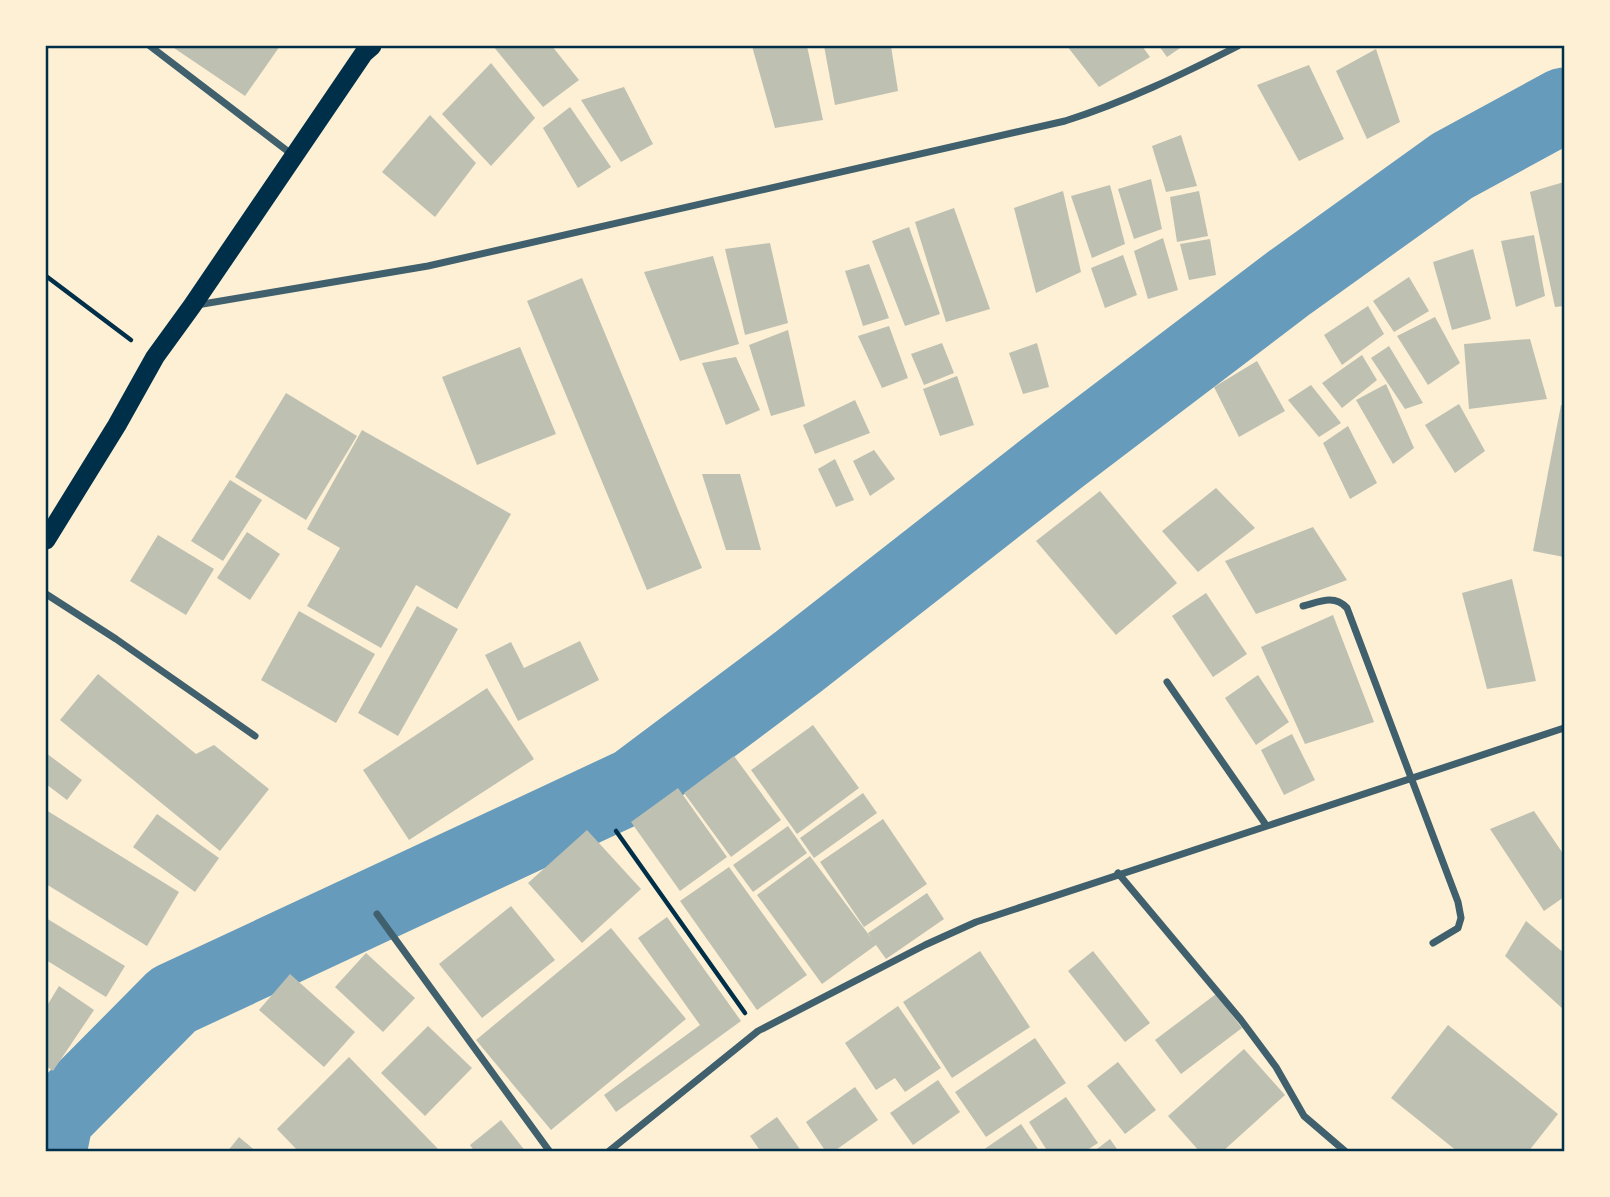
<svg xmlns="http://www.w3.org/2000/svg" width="1610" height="1197" font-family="'DejaVu Sans',sans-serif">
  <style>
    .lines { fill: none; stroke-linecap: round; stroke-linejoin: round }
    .river { stroke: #669bbc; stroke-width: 75 }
    .building { fill: #bec0b2 }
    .path { stroke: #003049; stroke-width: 4.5 }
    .minor { stroke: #3f606c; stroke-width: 7 }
    .trunk { stroke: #003049; stroke-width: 19 }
    .neatline { fill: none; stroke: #003049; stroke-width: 2.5 }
  </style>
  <rect width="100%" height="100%" fill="#fdf0d5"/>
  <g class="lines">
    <polyline class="river" points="49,1152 56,1118 173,1000 634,785 798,662 1060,457 1289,283 1452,166 1564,105"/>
  </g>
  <g class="building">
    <polygon points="171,46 280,46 245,96"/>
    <polygon points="493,46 552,46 579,80 543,107"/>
    <polygon points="752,46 807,46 823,120 775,128"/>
    <polygon points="824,46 891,46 898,91 835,105"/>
    <polygon points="1067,46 1142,46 1150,57 1099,87"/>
    <polygon points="1159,46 1183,46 1167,57"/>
    <polygon points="1376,49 1400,122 1367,139 1336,71"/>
    <polygon points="491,63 535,118 491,166 442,114"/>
    <polygon points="1309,65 1344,139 1299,161 1257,85"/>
    <polygon points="624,87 653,144 621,162 581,100"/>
    <polygon points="570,107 611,167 578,188 543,128"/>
    <polygon points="430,115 476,163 435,217 382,172"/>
    <polygon points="1181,135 1197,186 1166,192 1152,146"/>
    <polygon points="1151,179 1162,229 1134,239 1118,189"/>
    <polygon points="1564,182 1564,306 1555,307 1530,192"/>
    <polygon points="1110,185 1125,244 1092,258 1071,196"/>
    <polygon points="1063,191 1081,272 1036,293 1014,208"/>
    <polygon points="1199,191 1208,236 1177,242 1170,197"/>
    <polygon points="954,208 990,309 946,322 915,222"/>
    <polygon points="909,227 940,314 905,326 872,241"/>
    <polygon points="1534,235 1545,296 1516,307 1501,241"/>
    <polygon points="1163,238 1178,290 1148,299 1134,251"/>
    <polygon points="1210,239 1216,275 1189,280 1180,244"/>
    <polygon points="770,243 788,323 745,335 725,249"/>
    <polygon points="1473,249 1491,319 1452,330 1433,262"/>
    <polygon points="1123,255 1137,295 1105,308 1091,268"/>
    <polygon points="713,256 739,344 680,361 644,272"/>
    <polygon points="869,264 889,318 863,326 845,271"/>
    <polygon points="1409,277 1429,311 1394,332 1373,301"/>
    <polygon points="582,278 702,568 647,590 527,301"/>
    <polygon points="1368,306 1384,334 1342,365 1324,335"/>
    <polygon points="1435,317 1460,363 1428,385 1397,336"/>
    <polygon points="889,326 908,378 882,388 858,336"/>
    <polygon points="788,330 805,406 771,416 749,345"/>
    <polygon points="1530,339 1547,399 1469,409 1464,344"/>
    <polygon points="942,343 954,373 924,385 911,354"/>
    <polygon points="1037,343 1049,387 1023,394 1009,353"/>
    <polygon points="1389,346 1423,403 1405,409 1371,358"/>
    <polygon points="520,347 556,434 477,465 442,377"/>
    <polygon points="1362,355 1377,380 1342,408 1322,383"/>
    <polygon points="736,357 760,410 726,425 702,363"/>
    <polygon points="1257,361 1285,411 1239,437 1214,387"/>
    <polygon points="957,376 974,425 940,436 923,389"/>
    <polygon points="1386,384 1414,448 1393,464 1356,400"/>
    <polygon points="1311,385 1341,423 1319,437 1288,400"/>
    <polygon points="286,393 357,436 306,520 235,477"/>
    <polygon points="855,400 870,433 815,454 803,425"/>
    <polygon points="1459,404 1485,451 1455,473 1425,425"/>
    <polygon points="1561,405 1564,406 1564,557 1533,551"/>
    <polygon points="1348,426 1377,483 1350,499 1323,443"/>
    <polygon points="362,430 511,514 457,609 416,585 381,648 307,606 340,548 307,529"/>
    <polygon points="874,450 895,479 870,496 853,461"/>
    <polygon points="835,459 854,500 836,507 818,469"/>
    <polygon points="702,474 740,474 761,550 726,550"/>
    <polygon points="230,480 262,500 223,561 191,541"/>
    <polygon points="1216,488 1255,528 1198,572 1162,531"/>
    <polygon points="1100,491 1177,583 1116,635 1036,541"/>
    <polygon points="1313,527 1347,580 1256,614 1225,561"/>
    <polygon points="247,532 280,554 250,600 217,578"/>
    <polygon points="158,535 214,569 186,615 130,581"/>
    <polygon points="1512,579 1536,681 1487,689 1462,593"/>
    <polygon points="1206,593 1247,654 1213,677 1172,616"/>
    <polygon points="417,606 458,629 398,736 358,713"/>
    <polygon points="299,611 375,654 336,723 261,680"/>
    <polygon points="1333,615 1374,722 1305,744 1261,647"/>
    <polygon points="580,641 599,680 518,721 485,655 511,642 524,668"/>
    <polygon points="98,674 196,754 214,745 269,789 220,851 60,720"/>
    <polygon points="1258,675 1289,722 1256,745 1225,698"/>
    <polygon points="487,688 534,759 409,840 363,770"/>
    <polygon points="813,725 859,788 797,834 751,770"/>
    <polygon points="1292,734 1315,780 1284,795 1261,750"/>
    <polygon points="46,753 82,780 67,800 46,784"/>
    <polygon points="734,756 781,820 731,857 684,793"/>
    <polygon points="678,788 727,857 680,891 631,822"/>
    <polygon points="863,793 877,813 814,858 800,838"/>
    <polygon points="46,810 179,892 147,946 46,884"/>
    <polygon points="1534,811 1564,855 1564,897 1544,911 1490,829"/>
    <polygon points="157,814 219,858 195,892 133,847"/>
    <polygon points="883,819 927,884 864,927 820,862"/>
    <polygon points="788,826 807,853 753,892 733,865"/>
    <polygon points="587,830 641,889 582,943 528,883"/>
    <polygon points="810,856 872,939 868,933 927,893 944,919 886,959 876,945 822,984 757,895"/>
    <polygon points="729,867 807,975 757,1010 680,901"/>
    <polygon points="511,906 555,960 482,1018 439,964"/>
    <polygon points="667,917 741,1021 616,1112 604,1095 700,1025 638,938"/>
    <polygon points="46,918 125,966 106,997 46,960"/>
    <polygon points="1526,921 1564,953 1564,1010 1505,956"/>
    <polygon points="611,928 686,1019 551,1130 476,1040"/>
    <polygon points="980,951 1030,1027 952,1078 903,1002"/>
    <polygon points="1093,951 1150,1023 1125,1042 1068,971"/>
    <polygon points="366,953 415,998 383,1032 335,987"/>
    <polygon points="290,974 355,1032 324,1067 259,1010"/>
    <polygon points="59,986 94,1010 53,1071 46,1066 46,1002 48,1004"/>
    <polygon points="1216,994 1242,1028 1181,1074 1155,1040"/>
    <polygon points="898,1006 941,1068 905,1092 895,1078 876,1090 845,1043"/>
    <polygon points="1448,1025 1558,1114 1528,1152 1458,1152 1391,1098"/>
    <polygon points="428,1026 472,1068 425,1116 381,1073"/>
    <polygon points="1035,1038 1066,1083 986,1137 955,1092"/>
    <polygon points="1244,1049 1285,1095 1222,1152 1200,1152 1168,1116"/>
    <polygon points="349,1057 441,1152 299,1152 277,1129"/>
    <polygon points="1118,1062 1156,1110 1125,1134 1087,1086"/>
    <polygon points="938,1080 960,1112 913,1145 890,1113"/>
    <polygon points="855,1087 878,1120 833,1152 826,1152 806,1122"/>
    <polygon points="1066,1097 1098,1143 1084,1152 1048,1152 1029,1122"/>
    <polygon points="777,1117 802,1152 761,1152 750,1136"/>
    <polygon points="501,1120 526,1152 475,1152 470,1145"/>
    <polygon points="1021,1124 1040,1152 984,1152 983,1150"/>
    <polygon points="239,1137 257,1152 227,1152"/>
    <polygon points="1110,1139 1119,1152 1093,1152"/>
  </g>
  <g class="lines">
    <g class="path">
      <polyline points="46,276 131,340"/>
      <polyline points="616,831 745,1013"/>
    </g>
    <g class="minor">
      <polyline points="150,46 294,156"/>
      <path d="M197,305l231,-39 637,-145c60,-19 116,-46 173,-75"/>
      <polyline points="46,594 116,639 255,736"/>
      <path d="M1303,606c16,-4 31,-12 44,2l111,294 3,16 -3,10 -25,15"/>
      <polyline points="1167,682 1266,825"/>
      <polyline points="1118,873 1241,1020 1276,1067 1304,1116 1346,1152"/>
      <polyline points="377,914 550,1152"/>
      <polyline points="608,1152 758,1031 925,945 976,922 1564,728"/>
    </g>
    <polyline class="trunk" points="46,540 117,425 155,357 192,306 364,53 372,46"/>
  </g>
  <rect width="1610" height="1197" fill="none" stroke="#fdf0d5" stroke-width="94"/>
  <rect x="47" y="47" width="1516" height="1103" class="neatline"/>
</svg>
